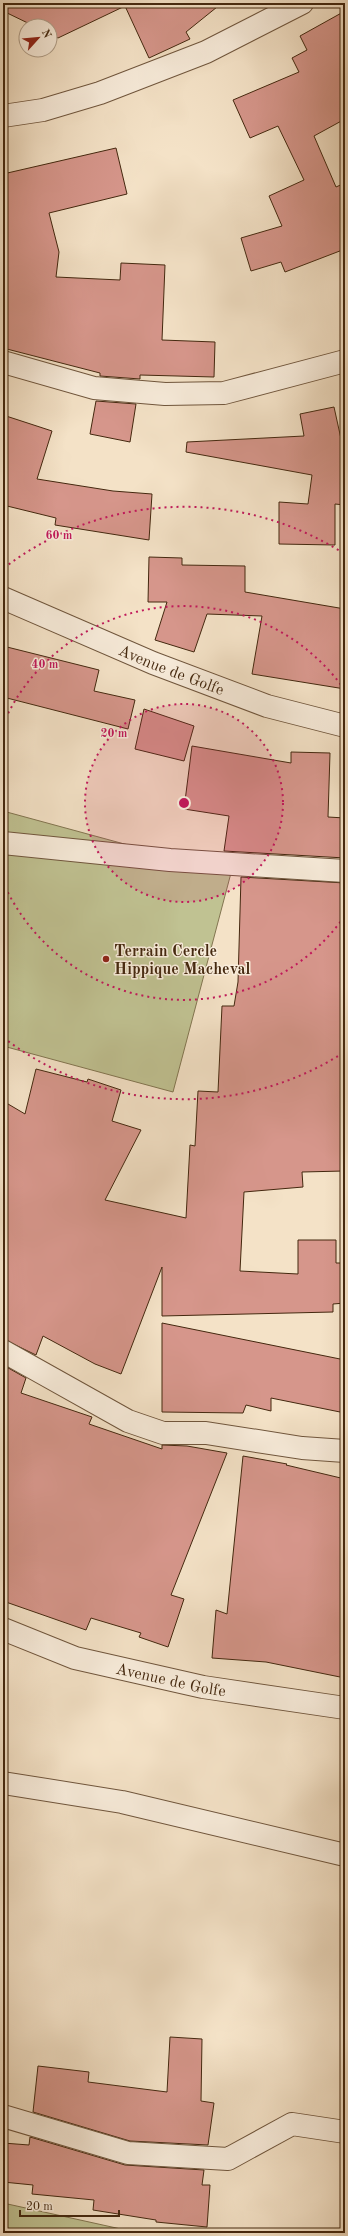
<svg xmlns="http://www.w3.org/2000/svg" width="348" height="2236" font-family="'Old Standard TT',serif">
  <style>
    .green { fill: #c0c292; stroke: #827550 }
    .building { fill: #d6968b; stroke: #44280f }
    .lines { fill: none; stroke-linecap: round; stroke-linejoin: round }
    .minor-casing { stroke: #70563d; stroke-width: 24 }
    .minor { stroke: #f8ecdb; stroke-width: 22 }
    .ring { fill: none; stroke: #c2185b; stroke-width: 2; stroke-dasharray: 2 4 }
    .poi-dot { fill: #8f2418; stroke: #f8ecdb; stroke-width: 1.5 }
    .labels { text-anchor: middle; stroke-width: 3; stroke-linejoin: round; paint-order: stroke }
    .street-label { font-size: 16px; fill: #44280f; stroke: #f8ecdb }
    .poi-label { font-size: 16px; font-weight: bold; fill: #44280f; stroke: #f8ecdb; text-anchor: start }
    .centre { fill: #c2185b; stroke: #f8ecdb; stroke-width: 2 }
    .ring-label { font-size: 12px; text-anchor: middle; font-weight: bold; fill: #c2185b; stroke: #f8ecdb; stroke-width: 3; stroke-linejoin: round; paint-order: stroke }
  </style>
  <rect width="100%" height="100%" fill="#f4e2c7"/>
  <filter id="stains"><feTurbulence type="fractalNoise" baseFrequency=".005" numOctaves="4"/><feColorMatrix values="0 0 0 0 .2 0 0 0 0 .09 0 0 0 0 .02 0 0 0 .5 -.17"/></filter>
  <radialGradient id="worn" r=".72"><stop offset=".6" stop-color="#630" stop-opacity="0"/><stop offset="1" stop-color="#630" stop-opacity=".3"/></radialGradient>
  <g class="green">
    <polygon points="3,811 231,873 173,1092 3,1046"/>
    <polygon points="3,2203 139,2233 3,2233"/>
  </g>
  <g class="building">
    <polygon points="3,3 222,3 186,32 190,39 149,58 125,6 58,38 50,34 50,26 34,26 3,11"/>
    <polygon points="345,11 345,119 314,136 336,187 345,183 345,249 285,272 281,262 251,271 241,238 282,226 269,196 304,180 278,126 250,138 233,100 299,72 292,58 307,50 300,36"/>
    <polygon points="116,148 127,194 49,213 59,252 56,277 120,280 121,263 165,265 162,340 215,342 214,377 140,375 140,379 100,376 100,373 3,348 3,174"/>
    <polygon points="96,401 136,404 130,442 90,434"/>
    <polygon points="334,407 345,457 345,505 335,504 335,545 279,544 279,502 308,504 312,475 186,452 187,442 304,436 300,414"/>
    <polygon points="3,415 52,431 37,479 113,491 152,494 149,540 55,525 56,518 3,505"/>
    <polygon points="149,557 182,558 182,565 245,566 245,592 345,609 345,689 252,674 262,616 207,614 194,652 155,640 167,602 148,602"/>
    <polygon points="3,646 99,670 94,691 135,700 128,729 3,697"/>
    <polygon points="144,709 194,726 184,761 135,749"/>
    <polygon points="192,746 291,763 291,752 330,753 328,817 345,818 345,858 224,851 229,816 184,809"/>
    <polygon points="241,877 345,883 345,1128 342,1129 344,1171 302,1172 303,1187 244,1192 240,1271 298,1274 298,1240 336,1240 336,1263 345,1263 345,1303 333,1304 333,1312 162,1316 162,1267 121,1374 95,1364 43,1336 36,1355 3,1339 3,1101 25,1114 36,1069 87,1082 88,1079 121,1090 112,1121 141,1130 105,1200 186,1218 190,1145 195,1146 198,1091 218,1092 222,1006 234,1006 238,982"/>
    <polygon points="162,1323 345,1360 345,1413 271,1398 271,1411 246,1405 243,1413 162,1412"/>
    <polygon points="3,1365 26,1378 21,1393 92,1417 89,1424 162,1449 162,1445 187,1446 227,1453 171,1595 184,1599 168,1647 139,1637 141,1633 91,1618 86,1630 3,1601"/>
    <polygon points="243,1456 287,1464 286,1465 345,1479 345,1678 266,1662 212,1658 216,1610 227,1614"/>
    <polygon points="170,2037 202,2039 201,2101 214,2103 208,2145 130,2141 33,2112 38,2066 89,2072 88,2082 167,2092"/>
    <polygon points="30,2137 125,2165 204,2170 202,2185 210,2185 207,2227 156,2222 156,2220 93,2210 94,2200 32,2194 33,2185 3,2182 3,2143 29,2145"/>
  </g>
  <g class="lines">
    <defs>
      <g id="minor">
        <polyline points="3,116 43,110 100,93 206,52 302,3"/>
        <polyline points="3,362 94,388 165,394 224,393 345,361"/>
        <path id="s1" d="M3,598l150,65 114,43 78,20"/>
        <polyline points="3,843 170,860 345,871"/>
        <polyline points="3,1351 128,1421 163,1433 206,1433 302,1448 345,1451"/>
        <path id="s2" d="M3,1629l72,29 128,29 142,21"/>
        <polyline points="3,1783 122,1802 345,1855"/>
        <polyline points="3,2116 128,2153 228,2159 292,2124 345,2132"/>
      </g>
    </defs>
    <use href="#minor" class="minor-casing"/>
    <use href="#minor" class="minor"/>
  </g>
  <circle cx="184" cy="803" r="99" fill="#c2185b" fill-opacity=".12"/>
  <g class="ring">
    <circle cx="184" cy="803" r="99"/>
    <path d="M344 917A197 197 0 0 1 3 882M3 724A197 197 0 0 1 344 689"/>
    <path d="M343 1053A296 296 0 0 1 4 1038M4 568A296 296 0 0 1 343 553"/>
  </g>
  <circle class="poi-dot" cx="106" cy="959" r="4"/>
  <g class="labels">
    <g class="street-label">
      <text dy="6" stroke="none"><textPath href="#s1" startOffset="183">Avenue de Golfe</textPath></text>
      <text dy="6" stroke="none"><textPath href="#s2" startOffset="176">Avenue de Golfe</textPath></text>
    </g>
    <g class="poi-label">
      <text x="114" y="956">Terrain Cercle<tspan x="114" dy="18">Hippique Macheval</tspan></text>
    </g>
  </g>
  <circle cx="184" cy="803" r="6" class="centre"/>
  <g class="ring-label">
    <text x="59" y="539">60 m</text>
    <text x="45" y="668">40 m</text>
    <text x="114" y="737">20 m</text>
  </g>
  <rect width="348" height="2236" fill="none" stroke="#f4e2c7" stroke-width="16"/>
  <rect x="4" y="4" width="340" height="2228" fill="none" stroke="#44280f" stroke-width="2"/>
  <rect x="8" y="8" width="332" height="2220" fill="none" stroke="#44280f"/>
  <g transform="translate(38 38) rotate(63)"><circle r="19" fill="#f8ecdb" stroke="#b09e89"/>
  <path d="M0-3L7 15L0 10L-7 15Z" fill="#8f2418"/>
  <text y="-6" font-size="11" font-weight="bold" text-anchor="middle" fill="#44280f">N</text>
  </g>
  <path d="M20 2210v6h99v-6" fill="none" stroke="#44280f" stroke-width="2"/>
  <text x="26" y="2210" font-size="12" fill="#44280f" stroke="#f8ecdb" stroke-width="3" paint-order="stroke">20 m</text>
  <rect width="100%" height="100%" filter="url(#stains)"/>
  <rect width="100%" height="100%" fill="url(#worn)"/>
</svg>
